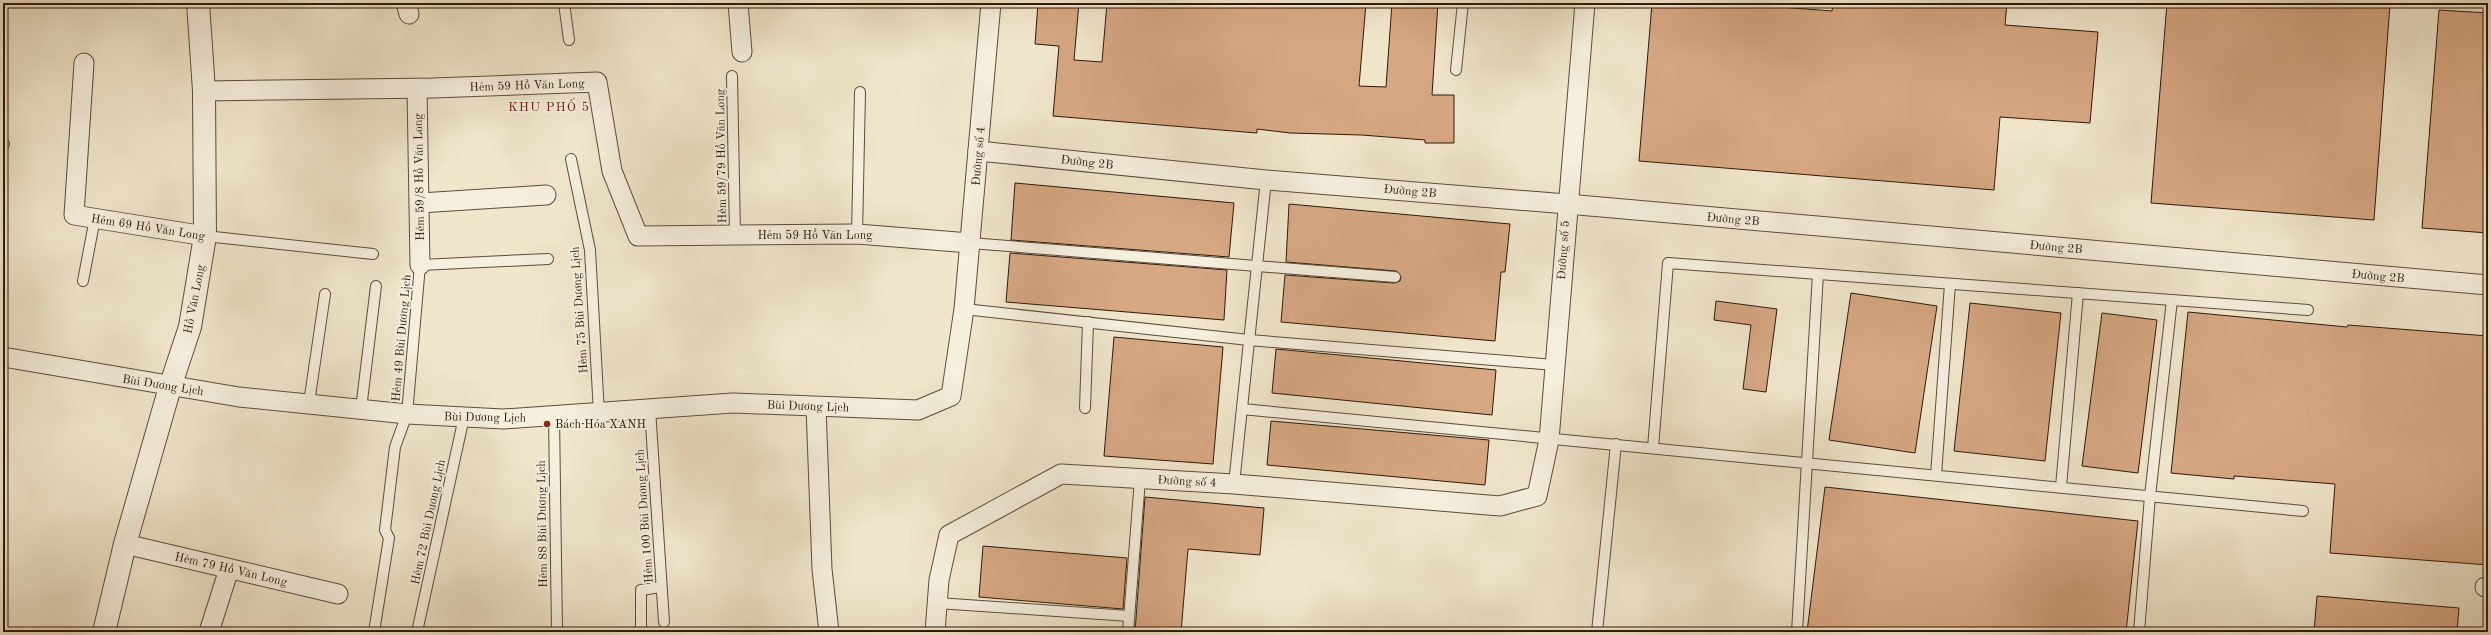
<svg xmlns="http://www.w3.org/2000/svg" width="2491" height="635" font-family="'Old Standard TT',serif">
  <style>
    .building { fill: #d6a783; stroke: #2e190b }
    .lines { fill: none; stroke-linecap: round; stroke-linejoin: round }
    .service-casing { stroke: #5e4c3b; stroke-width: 12 }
    .minor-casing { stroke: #5e4c3b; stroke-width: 21 }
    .tertiary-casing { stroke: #5e4c3b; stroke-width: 24 }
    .service { stroke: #f5efde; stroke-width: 10 }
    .minor { stroke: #f5efde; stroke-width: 19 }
    .tertiary { stroke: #f5efde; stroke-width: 22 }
    .poi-dot { fill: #8f2418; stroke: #f5efde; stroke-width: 1.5 }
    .labels { text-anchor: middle; stroke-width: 4; stroke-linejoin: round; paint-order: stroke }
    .street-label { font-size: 12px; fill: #2e190b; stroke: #f5efde }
    .poi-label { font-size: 12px; fill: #2e190b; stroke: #f5efde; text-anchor: start }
    .neighbourhood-label { font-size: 13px; letter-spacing: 1px; fill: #7a1f14; stroke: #f5efde }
  </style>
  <rect width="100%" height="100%" fill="#f0e6cc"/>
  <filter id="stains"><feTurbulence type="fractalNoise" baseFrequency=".005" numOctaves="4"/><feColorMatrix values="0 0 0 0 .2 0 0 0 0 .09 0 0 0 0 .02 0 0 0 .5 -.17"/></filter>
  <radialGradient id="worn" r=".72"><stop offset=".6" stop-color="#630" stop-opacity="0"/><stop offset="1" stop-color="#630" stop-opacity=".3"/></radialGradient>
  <g class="building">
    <polygon points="1038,3 1079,3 1074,60 1102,62 1107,3 1366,3 1359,86 1386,87 1392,3 1438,3 1432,95 1454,95 1454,143 1425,143 1425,140 1362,135 1290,133 1257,129 1257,133 1053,116 1059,46 1035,44"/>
    <polygon points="1652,3 1708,6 1708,3 1728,3 1832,11 1833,3 2007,3 2005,25 2098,32 2090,123 2000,117 1994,190 1639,161"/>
    <polygon points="2167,3 2390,4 2374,220 2151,203"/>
    <polygon points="2439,10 2488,13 2488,233 2422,228"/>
    <polygon points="1015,183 1234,203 1229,257 1011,240"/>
    <polygon points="1289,204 1510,224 1505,272 1501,272 1495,341 1281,322 1285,275 1394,283 1400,281 1401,277 1396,271 1286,262"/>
    <polygon points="1010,253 1227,270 1224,320 1006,302"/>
    <polygon points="1851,293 1937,306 1915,453 1829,440"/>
    <polygon points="1716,301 1777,309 1766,392 1743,389 1751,325 1714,320"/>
    <polygon points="1970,303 2061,313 2045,461 1954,451"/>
    <polygon points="2188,312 2347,327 2348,325 2488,336 2488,565 2330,553 2335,484 2234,476 2234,479 2171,473"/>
    <polygon points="2102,313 2157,320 2138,473 2082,466"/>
    <polygon points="1114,337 1223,347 1213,464 1104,456"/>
    <polygon points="1276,349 1496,370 1492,415 1272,393"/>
    <polygon points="1271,421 1489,440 1485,485 1267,465"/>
    <polygon points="1825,487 2138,521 2126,632 1807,632"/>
    <polygon points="1145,497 1264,508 1260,555 1188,549 1181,632 1135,632"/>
    <polygon points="983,546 1127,558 1123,609 979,597"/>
    <polygon points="2317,596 2459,608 2457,632 2314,632"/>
  </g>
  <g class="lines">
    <defs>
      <g id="service">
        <polyline points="564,3 569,40"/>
        <polyline points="1456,70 1463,3"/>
        <polyline points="732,76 735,235"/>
        <polyline points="3,144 4,144"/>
        <polyline points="571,159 590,250 599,413"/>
        <polyline points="857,234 860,92"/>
        <polyline points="205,236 373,254"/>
        <polyline points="970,243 1395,277"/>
        <polyline points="83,281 95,218"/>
        <polyline points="964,309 1249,340 1555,365"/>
        <polyline points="309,403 325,294"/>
        <polyline points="1085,408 1088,322"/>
        <polyline points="361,409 376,286"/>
        <polyline points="650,409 664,622"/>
        <polyline points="1242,409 2303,511"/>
        <polyline points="554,416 557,632"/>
        <polyline points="1653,448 1668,263 2308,310"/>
        <polyline points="1936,475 1950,284"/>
        <polyline points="1234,484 1266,180"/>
        <polyline points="2061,487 2078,293"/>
        <polyline points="937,603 1129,616"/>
        <polyline points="374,632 389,538 385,530 395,447 407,414 420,265 548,259"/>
        <polyline points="417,632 464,417"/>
        <polyline points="641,632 641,590 661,587"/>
        <polyline points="1128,632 1140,479"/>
        <polyline points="1597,632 1616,444"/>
        <polyline points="1797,632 1818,274"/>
        <polyline points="2139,632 2150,496 2172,300"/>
      </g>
      <g id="minor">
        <polyline points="406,3 409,14"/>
        <polyline points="738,3 742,52"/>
        <polyline points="84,63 74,215 205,236"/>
        <polyline points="417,89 420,265"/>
        <polyline points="204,91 433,88 597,82 612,171 638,236 857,234 970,243"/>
        <polyline points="978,151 1266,180 1567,204 2488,285"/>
        <polyline points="420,203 546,195"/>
        <polyline points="3,357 239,397 407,414 503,419 733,403 918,410 951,396 964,309 991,3"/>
        <polyline points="816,407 822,569 829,632"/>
        <polyline points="125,544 338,594"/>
        <polyline points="2485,587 2488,587"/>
        <polyline points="209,632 229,569"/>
        <polyline points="935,632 939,580 949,535 1061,474 1234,484 1500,506 1537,496 1549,440 1585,3"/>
      </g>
      <polyline id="tertiary" points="104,632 125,544 170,387 190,327 205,236 204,91 198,3"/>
    </defs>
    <use href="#service" class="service-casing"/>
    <use href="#minor" class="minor-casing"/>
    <use href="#tertiary" class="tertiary-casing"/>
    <use href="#service" class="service"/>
    <use href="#minor" class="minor"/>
    <use href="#tertiary" class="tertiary"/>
  </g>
  <circle class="poi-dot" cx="547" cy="424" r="4"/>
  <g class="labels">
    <g class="street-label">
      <text transform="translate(527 85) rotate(-2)" y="4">Hẻm 59 Hồ Văn Long</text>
      <text transform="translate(721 156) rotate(-91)" y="4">Hẻm 59/79 Hồ Văn Long</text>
      <text transform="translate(978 156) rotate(-85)" y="4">Đường số 4</text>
      <text transform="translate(1087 162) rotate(6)" y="4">Đường 2B</text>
      <text transform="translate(419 177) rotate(-91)" y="4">Hẻm 59/8 Hồ Văn Long</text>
      <text transform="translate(1410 191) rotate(5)" y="4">Đường 2B</text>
      <text transform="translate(1733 219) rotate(5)" y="4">Đường 2B</text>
      <text transform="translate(148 227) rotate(9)" y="4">Hẻm 69 Hồ Văn Long</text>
      <text x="815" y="239">Hẻm 59 Hồ Văn Long</text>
      <text transform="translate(2056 247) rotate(5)" y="4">Đường 2B</text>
      <text transform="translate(1563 250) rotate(-86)" y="4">Đường số 5</text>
      <text transform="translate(2378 276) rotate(5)" y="4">Đường 2B</text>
      <text transform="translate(194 299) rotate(-79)" y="4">Hồ Văn Long</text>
      <text transform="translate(579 310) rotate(-94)" y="4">Hẻm 75 Bùi Dương Lịch</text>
      <text transform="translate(401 338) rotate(-85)" y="4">Hẻm 49 Bùi Dương Lịch</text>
      <text transform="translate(163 385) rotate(9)" y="4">Bùi Dương Lịch</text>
      <text transform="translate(808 406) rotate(2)" y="4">Bùi Dương Lịch</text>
      <text transform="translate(485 417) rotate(1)" y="4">Bùi Dương Lịch</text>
      <text transform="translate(1187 481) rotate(3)" y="4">Đường số 4</text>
      <text transform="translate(644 516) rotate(-94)" y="4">Hẻm 100 Bùi Dương Lịch</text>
      <text transform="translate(428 522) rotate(-78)" y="4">Hẻm 72 Bùi Dương Lịch</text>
      <text transform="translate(542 524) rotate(-91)" y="4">Hẻm 88 Bùi Dương Lịch</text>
      <text transform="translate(231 569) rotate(13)" y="4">Hẻm 79 Hồ Văn Long</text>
    </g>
    <g class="poi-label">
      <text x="555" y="428">Bách Hóa XANH</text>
    </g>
    <g class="neighbourhood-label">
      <text x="549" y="111">KHU PHỐ 5</text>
    </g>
  </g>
  <rect width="2491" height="635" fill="none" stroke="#f0e6cc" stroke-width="16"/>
  <rect x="4" y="4" width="2483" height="627" fill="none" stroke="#2e190b" stroke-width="2"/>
  <rect x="8" y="8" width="2475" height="619" fill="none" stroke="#2e190b"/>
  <rect width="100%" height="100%" filter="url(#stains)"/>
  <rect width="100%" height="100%" fill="url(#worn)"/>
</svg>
